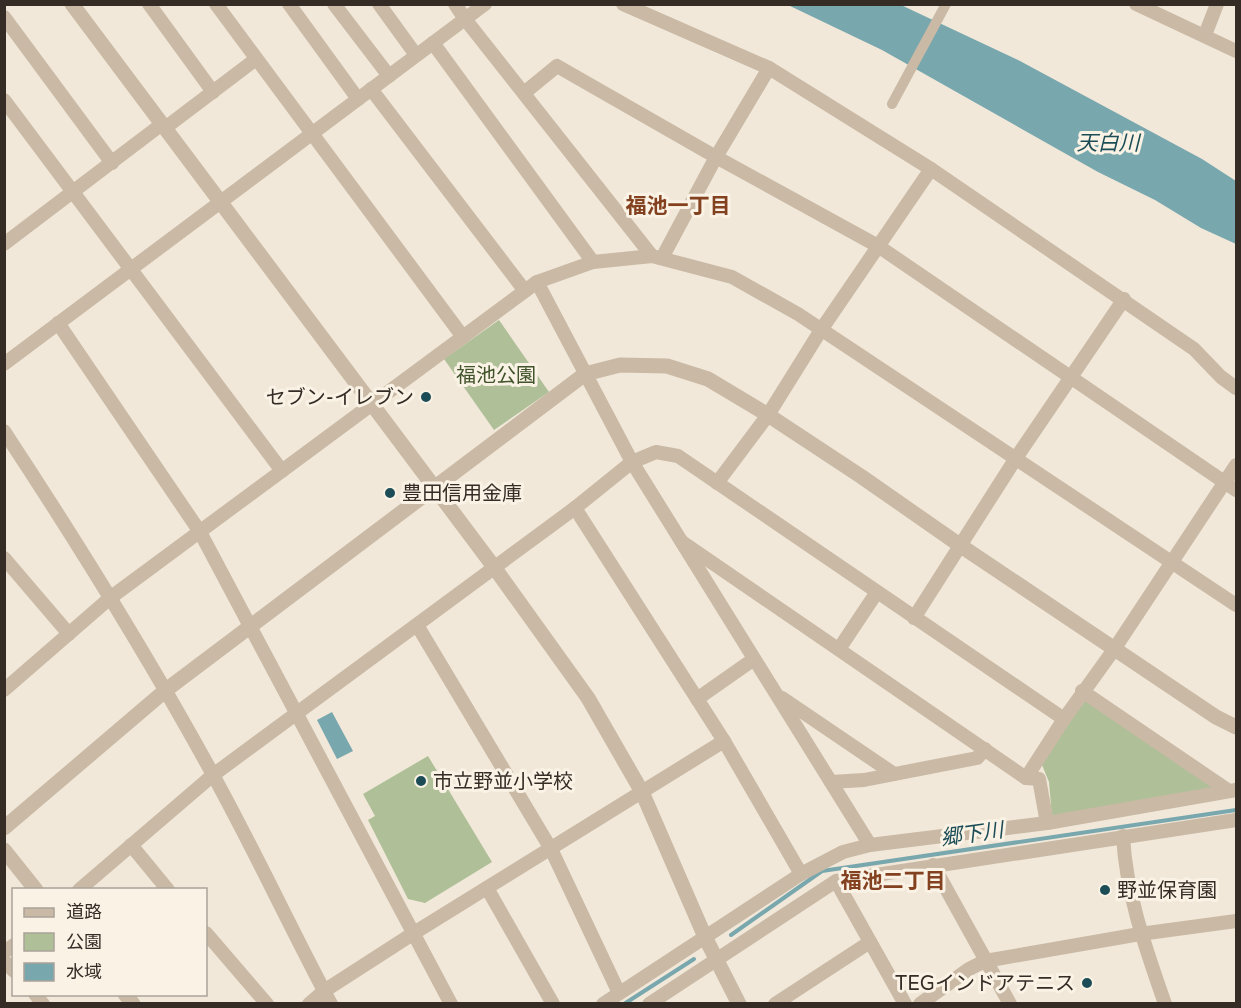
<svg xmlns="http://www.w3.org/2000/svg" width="1241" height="1008" font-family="'Varela Round','Noto Sans JP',sans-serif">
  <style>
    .green { fill: #afc099 }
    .water { fill: #78a7ae }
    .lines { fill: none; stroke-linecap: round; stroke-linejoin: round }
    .stream { stroke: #78a7ae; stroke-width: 4 }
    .pedestrian { stroke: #c9b9a5; stroke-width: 10 }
    .minor { stroke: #c9b9a5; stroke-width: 14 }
    .tertiary { stroke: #c9b9a5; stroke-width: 15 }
    .poi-dot { fill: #1c4d56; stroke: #f9f2e5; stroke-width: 2 }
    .labels { text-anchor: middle; stroke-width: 6; stroke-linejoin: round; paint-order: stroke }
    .park-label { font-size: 20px; fill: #40532a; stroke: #f9f2e5 }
    .poi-label { font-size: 20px; fill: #352c26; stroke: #f9f2e5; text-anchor: start }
    .water-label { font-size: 21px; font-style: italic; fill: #1c4d56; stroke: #f9f2e5 }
    .neighbourhood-label { font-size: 21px; font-weight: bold; fill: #834120; stroke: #f9f2e5 }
  </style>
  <rect width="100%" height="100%" fill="#f1e8d9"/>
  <g class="green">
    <polygon points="499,320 549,392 494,430 444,359"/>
    <polygon points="1084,699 1215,788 1052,817 1049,782 1042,765"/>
    <polygon points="428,756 492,862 425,903 408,899 368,820 375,816 363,794"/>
  </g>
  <g class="water">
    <polygon points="788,5 901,5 1020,61 1202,159 1236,181 1236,244 1201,228 1155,200 1098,172 882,50"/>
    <polygon points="332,712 353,751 337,759 317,720"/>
  </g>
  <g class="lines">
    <g class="stream">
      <polyline points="731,935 822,871 1236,810"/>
      <polyline points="624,1004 694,959"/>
    </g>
    <polyline class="pedestrian" points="892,104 946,4"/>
    <g class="minor">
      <polyline points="149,4 213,92"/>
      <polyline points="216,4 463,337"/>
      <polyline points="289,4 358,99"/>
      <polyline points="334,4 389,76"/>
      <polyline points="379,4 416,55"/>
      <polyline points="455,4 465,19 485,4"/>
      <polyline points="623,4 769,68 931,169 1194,349 1221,377 1236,388"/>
      <polyline points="1136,4 1236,51"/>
      <polyline points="4,17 112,163"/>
      <polyline points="1205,35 1217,4"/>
      <polyline points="433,43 593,262"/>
      <polyline points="371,89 525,291"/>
      <polyline points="524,93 557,66 716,157 878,246 1236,490"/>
      <polyline points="4,100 282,471"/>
      <polyline points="165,128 256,59"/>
      <polyline points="4,244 162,124"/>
      <polyline points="662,258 716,157 769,68"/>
      <polyline points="537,282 632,462 870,845"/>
      <polyline points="58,323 200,532 451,1004"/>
      <polyline points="4,364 465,19 652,256"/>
      <path d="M4,431c73,111 144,225 208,342 42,76 78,154 119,231"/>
      <polyline points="717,483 768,415 821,330 931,169"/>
      <polyline points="575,508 632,462 656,452 678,456 1064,719 1026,778 682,542"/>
      <polyline points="4,558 69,634"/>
      <polyline points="914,618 1016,458 1124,299"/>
      <polyline points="417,625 551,849 619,993"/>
      <polyline points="839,649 877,592"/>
      <polyline points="4,690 110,598 537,282 593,262 652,256 732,277 798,314 1236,605"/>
      <polyline points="1082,691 1229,791"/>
      <polyline points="782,698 894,774"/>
      <polyline points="697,699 754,659"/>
      <polyline points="1064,719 1115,648 1236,465"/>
      <polyline points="1026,778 1039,779 1047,823"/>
      <polyline points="831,782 864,780 977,758 985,749"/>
      <path d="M1123,836c3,58 23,113 42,168"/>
      <polyline points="131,845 168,890"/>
      <polyline points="933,865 1010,1004"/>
      <polyline points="836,881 905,1004"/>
      <polyline points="487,888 553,1004"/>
      <polyline points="79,890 213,775 575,508 724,741 801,874"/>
      <polyline points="206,933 267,1004"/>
      <polyline points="4,952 14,945"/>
      <polyline points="4,961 14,971"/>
      <polyline points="35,994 43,1004"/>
      <polyline points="309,1004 324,991 414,933 724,741"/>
      <polyline points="603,1004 801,874 843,852 870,845 1047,823 1236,790"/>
      <polyline points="649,1004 836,881 1236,820"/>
      <polyline points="775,1004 870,942"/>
      <polyline points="920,1004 969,969 985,961 1140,934 1236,921"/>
    </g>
    <g class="tertiary">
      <polyline points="72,4 494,567 588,698 642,792 705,937 739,1004"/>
      <polyline points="4,828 166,690 585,374 620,365 667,366 708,379 768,415 862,477 961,546 1216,717 1236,727"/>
      <polyline points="4,850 36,890"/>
      <polyline points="125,994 133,1004"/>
    </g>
  </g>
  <g class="poi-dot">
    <circle cx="426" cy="397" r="6"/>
    <circle cx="390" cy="493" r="6"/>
    <circle cx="421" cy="781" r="6"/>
    <circle cx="1105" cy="890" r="6"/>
    <circle cx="1087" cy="983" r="6"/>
  </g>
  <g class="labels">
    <g class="park-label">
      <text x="496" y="382">福池公園</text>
    </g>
    <g class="poi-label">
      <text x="414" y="404" text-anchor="end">セブン-イレブン</text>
      <text x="402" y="500">豊田信用金庫</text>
      <text x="433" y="788">市立野並小学校</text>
      <text x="1117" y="897">野並保育園</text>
      <text x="1075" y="990" text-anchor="end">TEGインドアテニス</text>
    </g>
    <g class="water-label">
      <text x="1108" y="150">天白川</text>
      <text transform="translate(972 834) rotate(-8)" y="7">郷下川</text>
    </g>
    <g class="neighbourhood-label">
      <text x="678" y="213">福池一丁目</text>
      <text x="893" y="888">福池二丁目</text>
    </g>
  </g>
  <rect width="1241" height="1008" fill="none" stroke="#352c26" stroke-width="12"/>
  <rect x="12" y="888" width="195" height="108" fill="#f9f2e5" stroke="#aba399" stroke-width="1.5"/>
  <rect x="24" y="908" width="30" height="9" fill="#c9b9a5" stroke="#aba399" stroke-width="1.5"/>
  <text x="66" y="918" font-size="18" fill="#352c26">道路</text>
  <rect x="24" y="933" width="30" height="18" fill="#afc099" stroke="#aba399" stroke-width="1.5"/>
  <text x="66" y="948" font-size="18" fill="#352c26">公園</text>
  <rect x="24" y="963" width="30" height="18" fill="#78a7ae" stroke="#aba399" stroke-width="1.5"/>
  <text x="66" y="978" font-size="18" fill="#352c26">水域</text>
</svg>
